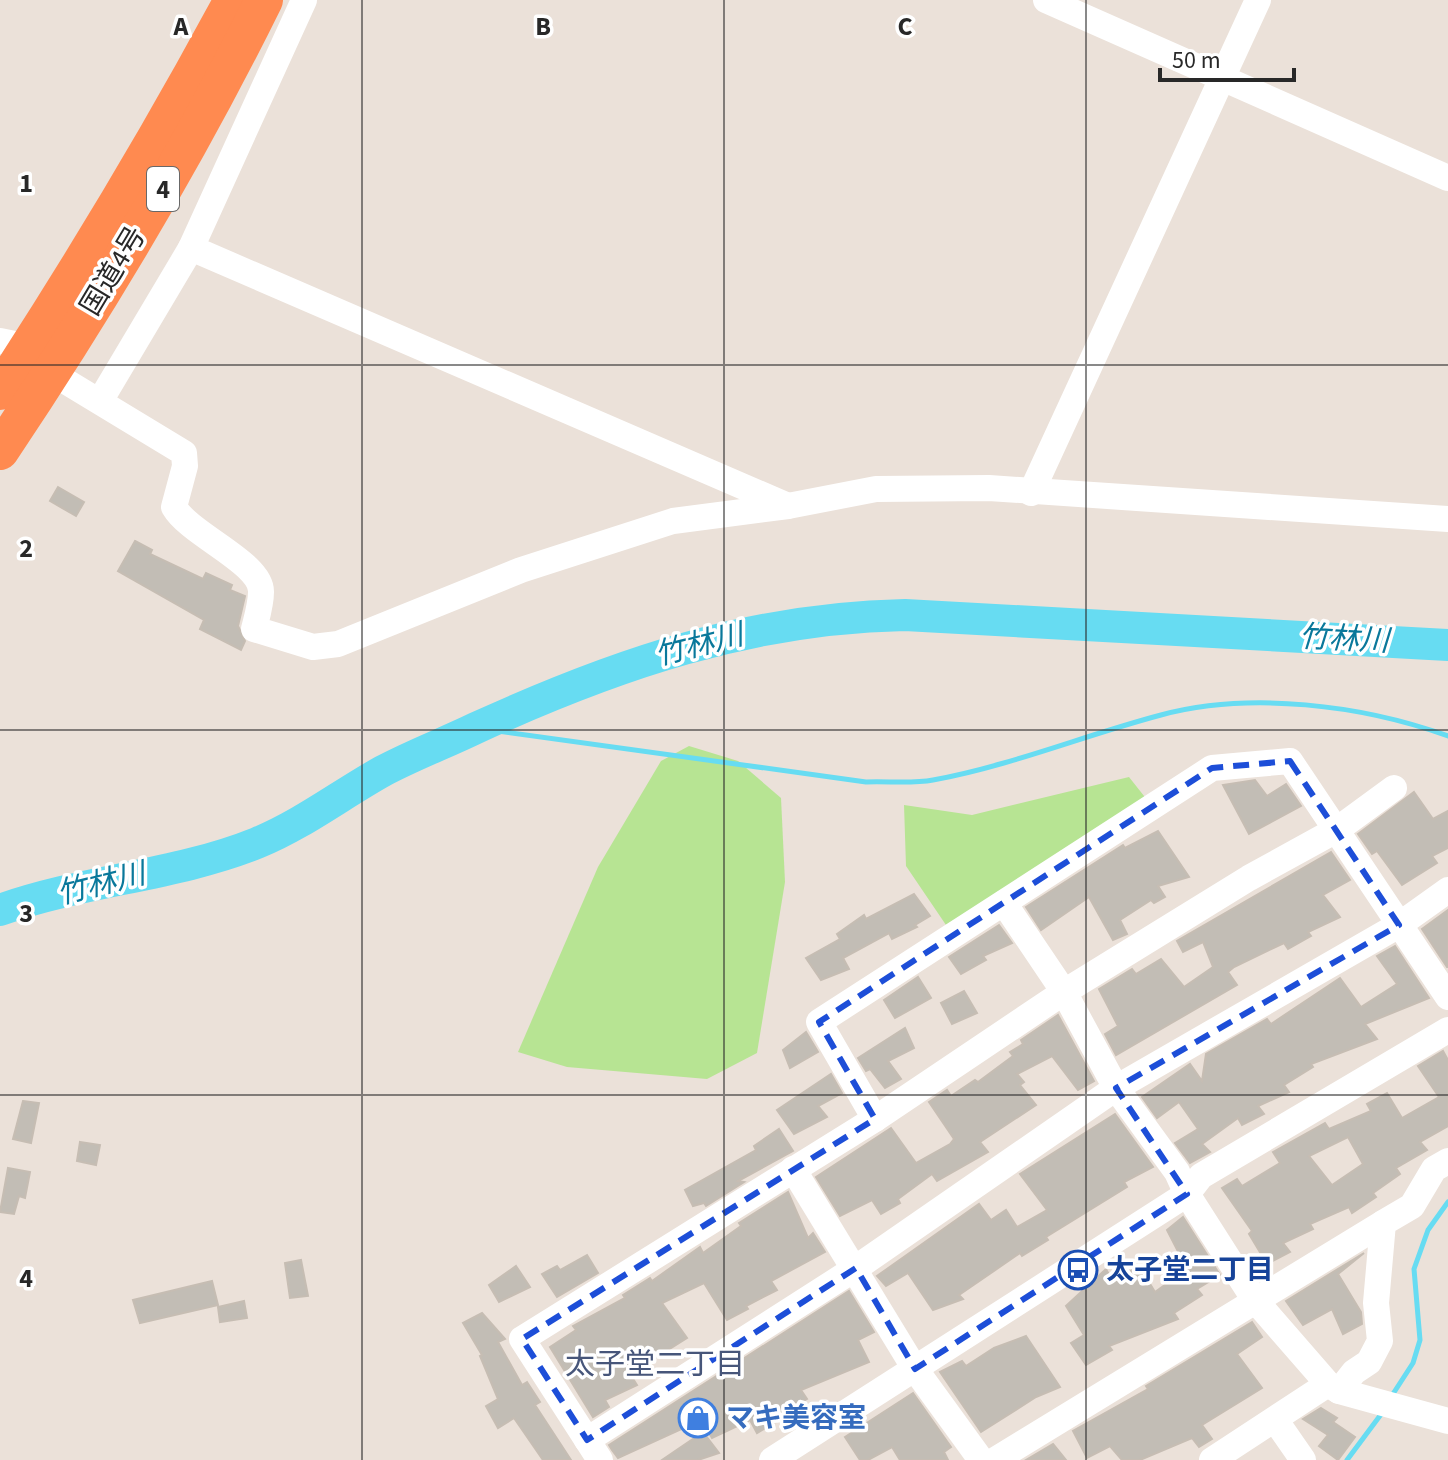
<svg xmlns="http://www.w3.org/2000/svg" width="1448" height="1460" font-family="'Source Sans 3','Noto Sans JP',sans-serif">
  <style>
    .green { fill: #b7e493 }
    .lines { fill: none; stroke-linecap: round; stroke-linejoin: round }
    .stream { stroke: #67dcf2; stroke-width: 5 }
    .river { stroke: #67dcf2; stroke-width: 32 }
    .building { fill: #c2bdb5; stroke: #c6bdb3; stroke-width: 2; fill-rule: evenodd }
    .minor { stroke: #fff; stroke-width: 26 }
    .highway { stroke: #ff8a50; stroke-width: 38 }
    .marked { fill: none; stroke: #1d4ed8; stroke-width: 6; stroke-dasharray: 16 10; stroke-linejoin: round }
    .grid { fill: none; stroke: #282828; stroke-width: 2; stroke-opacity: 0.55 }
    .labels { text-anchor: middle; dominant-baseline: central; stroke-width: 7; stroke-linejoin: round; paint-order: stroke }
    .shield { fill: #fff; stroke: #686868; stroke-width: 2 }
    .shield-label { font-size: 26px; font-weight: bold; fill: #282828 }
    .street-label { font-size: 28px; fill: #282828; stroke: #fff }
    .transit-label { font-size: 28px; font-weight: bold; fill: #164399; stroke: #fff; text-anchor: start }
    .shop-label { font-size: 28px; font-weight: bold; fill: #366cbe; stroke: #fff; text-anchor: start }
    .water-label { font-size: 30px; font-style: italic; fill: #09789b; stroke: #fff }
    .neighbourhood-label { font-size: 30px; fill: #47567a; stroke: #fff }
    .grid-label { font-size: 26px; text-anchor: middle; font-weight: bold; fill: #282828; stroke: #fff; stroke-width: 7; stroke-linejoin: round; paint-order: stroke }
  </style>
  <rect width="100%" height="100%" fill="#ebe1d9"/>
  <g class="green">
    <polygon points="689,746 738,761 781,798 785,882 757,1053 707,1079 567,1067 518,1052 598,867 661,761"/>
    <polygon points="1129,777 1148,801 946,925 906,866 904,805 972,815"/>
  </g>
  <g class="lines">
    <g class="stream">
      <path d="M476 728 866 782C888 781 912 784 933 780 1010 766 1085 735 1161 715 1250 691 1362 705 1448 736"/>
      <polyline points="1391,1397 1413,1363 1420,1340 1414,1269 1428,1230 1448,1202"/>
      <polyline points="1347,1460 1382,1413"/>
    </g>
    <path class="river" d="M0 910C84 880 175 876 257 843 303 824 340 795 383 771 413 755 445 743 476 728 616 664 750 618 905 615L1448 645"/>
  </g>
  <g class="building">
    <polygon points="58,487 84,502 76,516 50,501"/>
    <polygon points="135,541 152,550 150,554 203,579 206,573 232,585 230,590 245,596 238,626 245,641 241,650 200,629 204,620 118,571"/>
    <polygon points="1255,780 1267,796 1286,784 1301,806 1249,834 1223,785"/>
    <polygon points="1414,792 1433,819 1448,811 1448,848 1432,856 1437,863 1402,885 1377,851 1372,854 1358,834"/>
    <polygon points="1158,831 1189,877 1158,886 1165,897 1154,903 1151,900 1120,920 1127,934 1113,940 1089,897 1041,930 1026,907 1123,845 1125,848"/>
    <polygon points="1331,852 1350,880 1323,895 1340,917 1308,932 1311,936 1288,949 1284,943 1234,967 1228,972 1237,985 1116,1055 1105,1034 1118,1026 1099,989 1132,969 1136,974 1161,959 1184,987 1213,967 1203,942 1183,952 1177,941"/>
    <polygon points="914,894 930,916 915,925 917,927 892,939 889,933 843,958 849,969 821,980 806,958 840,939 837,934 864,915 866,919"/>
    <polygon points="1448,910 1448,967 1447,967 1422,929"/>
    <polygon points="999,925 1012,943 983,956 986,960 961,974 949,957"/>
    <polygon points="1395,946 1429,998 1365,1024 1377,1039 1311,1064 1313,1067 1284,1085 1289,1092 1258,1106 1264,1114 1242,1125 1238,1118 1202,1144 1210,1152 1190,1163 1175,1143 1198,1129 1179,1102 1157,1118 1142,1097 1190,1064 1202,1081 1206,1054 1267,1019 1271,1024 1340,978 1361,1007 1397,984 1377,956"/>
    <polygon points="918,977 931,998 895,1018 884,1000"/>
    <polygon points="964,991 977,1013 952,1024 941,1003"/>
    <polygon points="1058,1015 1094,1081 1078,1090 1052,1056 1017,1074 1024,1082 1020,1085 1036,1105 980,1142 988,1152 937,1181 932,1174 898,1199 900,1203 881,1214 872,1200 840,1216 816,1177 891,1128 916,1163 950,1144 954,1139 929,1102 947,1090 951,1096 975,1080 978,1082 1013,1056 1010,1052 1023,1044 1021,1040"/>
    <polygon points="905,1028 914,1048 888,1061 901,1079 885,1088 870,1069 866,1071 858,1058"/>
    <polygon points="806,1032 818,1052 790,1068 783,1050"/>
    <path d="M1443 1051 1448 1060V1126L1420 1142 1427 1150 1396 1168 1400 1174 1373 1193 1376 1197 1352 1213 1349 1207 1310 1224 1313 1229 1283 1243 1290 1252 1267 1264 1249 1234 1252 1231 1222 1188 1237 1179 1242 1186 1280 1163 1273 1152 1325 1123 1329 1129 1371 1111 1367 1104 1387 1093 1402 1118 1439 1097 1418 1066ZM1348 1137 1363 1164 1332 1185 1309 1156Z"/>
    <polygon points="831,1074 842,1093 818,1106 827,1117 794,1134 777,1110"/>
    <polygon points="23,1101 39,1103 31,1143 13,1139"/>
    <polygon points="1115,1114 1153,1167 1124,1182 1127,1187 1046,1237 1048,1240 1022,1256 1020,1253 959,1295 963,1299 933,1310 908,1273 886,1286 877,1276 979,1204 991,1220 1006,1210 1017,1227 1047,1210 1020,1174"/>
    <polygon points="779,1129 793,1151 738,1181 744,1182 706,1206 704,1203 693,1206 685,1190 756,1150 754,1146"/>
    <polygon points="80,1142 100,1145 96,1165 77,1161"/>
    <polygon points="8,1168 30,1172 25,1198 19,1196 14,1214 0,1212"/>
    <polygon points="788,1192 808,1238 813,1233 825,1252 771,1281 777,1290 746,1306 748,1309 727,1320 704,1283 662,1303 687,1338 630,1374 637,1385 605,1400 609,1407 593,1417 550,1347 576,1330 573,1326 625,1298 623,1295 650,1278 652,1281 700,1247 703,1253 741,1226 739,1223"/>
    <polygon points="1183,1217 1220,1275 1197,1289 1202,1295 1174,1313 1178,1319 1109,1346 1112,1350 1086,1365 1071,1343 1084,1335 1066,1306 1106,1269 1113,1282 1139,1266 1155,1292 1187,1269 1167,1230"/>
    <polygon points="1364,1253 1338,1274 1361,1312 1362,1324 1343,1334 1332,1309 1303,1325 1286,1301"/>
    <polygon points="587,1255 598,1273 557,1297 542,1274 557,1266 560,1270"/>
    <polygon points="301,1260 308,1296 290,1298 285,1263"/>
    <polygon points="516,1266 530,1287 499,1302 489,1285"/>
    <polygon points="212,1281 218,1305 140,1323 133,1300"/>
    <polygon points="849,1291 874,1332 858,1340 869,1362 801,1390 807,1399 774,1417 777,1421 757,1433 750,1420 712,1438 701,1420 618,1458 612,1450 609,1445"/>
    <polygon points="244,1301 247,1318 220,1322 218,1307"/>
    <polygon points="482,1313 505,1339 498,1342 522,1385 527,1382 540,1402 535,1405 571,1460 543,1460 514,1418 498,1428 486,1406 498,1399 480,1356 482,1355 463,1323"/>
    <polygon points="1252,1322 1262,1337 1237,1354 1262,1388 1202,1425 1212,1439 1199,1447 1192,1438 1140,1460 1122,1460 1110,1446 1087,1458 1073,1431 1148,1389 1146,1386"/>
    <polygon points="1026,1336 1060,1387 1036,1397 981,1432 940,1372 962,1361 966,1366 994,1348"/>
    <polygon points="913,1393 951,1447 944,1452 948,1460 900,1460 892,1447 868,1460 860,1460 845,1437"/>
    <polygon points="1321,1408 1337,1418 1333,1422 1355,1437 1338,1460 1319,1446 1328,1435 1303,1419"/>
    <polygon points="703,1432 719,1453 698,1460 662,1460"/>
    <polygon points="1053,1444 1066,1460 1026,1460"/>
  </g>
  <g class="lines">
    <g class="minor">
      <polyline points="304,0 191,248 788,506"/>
      <polyline points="1046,0 1448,178"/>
      <path d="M0 341 29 347 52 373 184 453 185 466 174 507C190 535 262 563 261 592 261 604 257 617 254 629L313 647 338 644 521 570 673 521 788 506 876 489 989 488 1448 519"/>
      <polyline points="100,401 191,248"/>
      <polyline points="1031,493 1258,0"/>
      <polyline points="1004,903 1064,992 1116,1088 1177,1172 1187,1194 1254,1299 1328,1384 1339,1391 1448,1421"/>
      <polyline points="875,1119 819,1022 1212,768 1290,761 1448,997"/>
      <polyline points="793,1169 915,1369 981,1460"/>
      <polyline points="1339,1391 1354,1372 1369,1362 1380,1341 1376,1303 1383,1223 1412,1206 1434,1169 1448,1161"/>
      <polyline points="1276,1421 1303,1460"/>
      <polyline points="587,1440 856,1268 1116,1088 1399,925 1448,890"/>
      <polyline points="600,1460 522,1339 875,1119 1064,992 1249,878 1338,829 1394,788"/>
      <polyline points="772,1460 1187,1194 1201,1176 1448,1030"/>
      <polyline points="995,1460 1383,1223"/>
      <polyline points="1212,1460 1328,1384"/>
    </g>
    <g class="highway">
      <path d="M0 391C83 264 161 134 233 0"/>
      <path d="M0 451C97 306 187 156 264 0"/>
    </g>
  </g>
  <path class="marked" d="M1290 761 1399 925 1116 1088 1187 1194 915 1369 856 1268 587 1440 522 1339 875 1119 819 1022 1212 768Z"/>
  <path class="grid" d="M362 0V1460M724 0V1460M1086 0V1460M0 365H1448M0 730H1448M0 1095H1448"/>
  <defs>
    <g id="bus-ring" transform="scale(2)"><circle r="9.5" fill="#fff" stroke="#1a4fb4" stroke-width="1.5"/><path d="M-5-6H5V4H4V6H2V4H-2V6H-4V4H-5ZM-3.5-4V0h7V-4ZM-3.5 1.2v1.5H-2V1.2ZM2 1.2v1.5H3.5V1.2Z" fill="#1a4fb4"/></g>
    <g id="shop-ring" transform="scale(2)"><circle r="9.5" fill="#fff" stroke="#3f7fe0" stroke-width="1.5"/><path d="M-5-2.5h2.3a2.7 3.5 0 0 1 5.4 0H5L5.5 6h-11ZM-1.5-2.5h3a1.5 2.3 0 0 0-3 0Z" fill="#3f7fe0"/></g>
  </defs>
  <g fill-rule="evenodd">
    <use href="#bus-ring" x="1078" y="1270"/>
    <use href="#shop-ring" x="698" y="1418"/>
  </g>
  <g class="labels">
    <rect class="shield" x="147" y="167" width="32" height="44" rx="6"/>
    <g class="shield-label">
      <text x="163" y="189">4</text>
    </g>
    <g class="street-label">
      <text transform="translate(113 271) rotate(-59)">国道4号</text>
    </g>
    <g class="transit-label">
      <text x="1106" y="1270">太子堂二丁目</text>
    </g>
    <g class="shop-label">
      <text x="726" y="1418">マキ美容室</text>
    </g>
    <g class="water-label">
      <text transform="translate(1344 639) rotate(3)">竹林川</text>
      <text transform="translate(699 645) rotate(-14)">竹林川</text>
      <text transform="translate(101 884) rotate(-14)">竹林川</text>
    </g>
    <g class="neighbourhood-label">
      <text x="655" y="1364">太子堂二丁目</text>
    </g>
  </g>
  <g class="grid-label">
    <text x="181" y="35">A</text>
    <text x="543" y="35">B</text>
    <text x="905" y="35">C</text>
    <text x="26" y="192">1</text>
    <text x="26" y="557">2</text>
    <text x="26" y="922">3</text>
    <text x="26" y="1287">4</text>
  </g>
  <path d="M1160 68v12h134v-12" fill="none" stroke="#282828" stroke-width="4"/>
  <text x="1172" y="68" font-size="24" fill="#282828" stroke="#ffffff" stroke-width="6" paint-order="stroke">50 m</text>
</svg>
